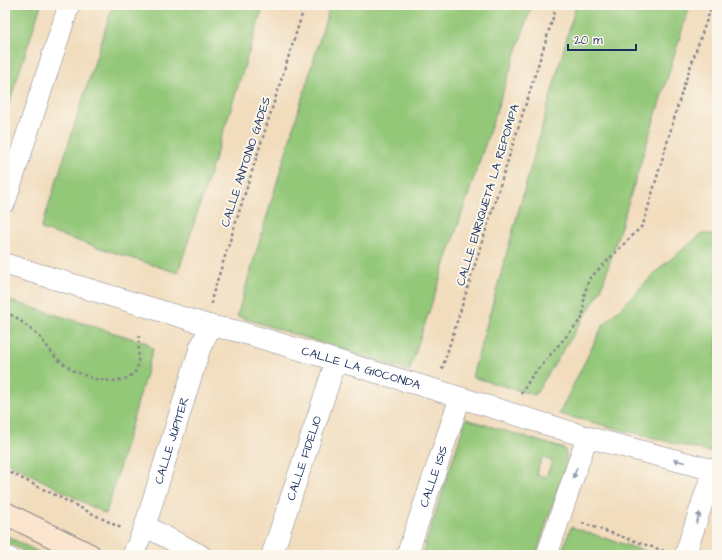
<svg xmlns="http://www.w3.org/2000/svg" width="722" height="560" font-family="'Architects Daughter',sans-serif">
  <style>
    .green { fill: #94c879; stroke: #587c6c; fill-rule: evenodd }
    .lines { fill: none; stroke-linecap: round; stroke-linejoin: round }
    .service-casing { stroke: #86868d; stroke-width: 12 }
    .minor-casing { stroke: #86868d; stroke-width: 22 }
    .secondary-casing { stroke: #86868d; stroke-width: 24 }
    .path { stroke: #86868d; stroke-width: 2.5; stroke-dasharray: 3 3; stroke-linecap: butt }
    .service { stroke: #fff; stroke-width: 11 }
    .minor { stroke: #fff; stroke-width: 21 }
    .secondary { stroke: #fbe5cf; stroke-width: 22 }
    .oneway { fill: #8d97ae }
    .labels { text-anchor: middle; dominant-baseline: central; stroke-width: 4; stroke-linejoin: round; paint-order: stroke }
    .street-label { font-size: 12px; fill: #1b2f5e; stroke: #fbf7ec }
  </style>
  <rect width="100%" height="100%" fill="#fbf7ec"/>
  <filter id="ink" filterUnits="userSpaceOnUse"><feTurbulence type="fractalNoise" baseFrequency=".025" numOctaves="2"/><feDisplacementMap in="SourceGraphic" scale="8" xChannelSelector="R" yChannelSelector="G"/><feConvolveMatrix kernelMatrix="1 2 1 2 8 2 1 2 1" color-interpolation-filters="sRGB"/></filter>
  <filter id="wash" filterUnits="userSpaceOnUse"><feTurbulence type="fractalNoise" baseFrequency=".012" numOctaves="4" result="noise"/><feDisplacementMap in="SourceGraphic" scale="16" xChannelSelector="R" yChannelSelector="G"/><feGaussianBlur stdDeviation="0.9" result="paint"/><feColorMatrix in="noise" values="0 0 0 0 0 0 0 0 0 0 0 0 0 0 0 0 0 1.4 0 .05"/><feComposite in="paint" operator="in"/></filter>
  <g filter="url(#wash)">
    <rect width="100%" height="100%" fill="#f1dcbc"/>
    <g class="green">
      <polygon points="5,5 41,5 5,116"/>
      <polygon points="113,5 264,5 178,273 41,229"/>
      <polygon points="330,5 532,5 409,371 237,316"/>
      <polygon points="576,5 690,5 601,290 535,395 472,377"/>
      <polygon points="703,233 717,236 717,454 559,414 603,325 661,267"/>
      <polygon points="5,299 147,343 153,349 106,514 5,461"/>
      <path d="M466 419 565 449 567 460 536 555H422ZM542 458 552 461 546 477 536 474Z"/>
      <polygon points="571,527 657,555 561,555"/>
      <polygon points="5,535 44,555 32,555 5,542"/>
    </g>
  </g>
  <g filter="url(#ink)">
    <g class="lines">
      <g class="service-casing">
        <polyline id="service" points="5,551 13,555"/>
      </g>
      <g class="minor-casing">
        <g id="minor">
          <polyline points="5,202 69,5"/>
          <path id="s1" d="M5 264 211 326 237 331 436 390 587 437 717 471"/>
          <polyline points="145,526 200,555"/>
          <path id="s2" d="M133 555 145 526 200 348 211 326"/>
          <path id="s3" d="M272 555 336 361"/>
          <path id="s4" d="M407 555 460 398"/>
          <polyline points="547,555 587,437"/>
          <polyline points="685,555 713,471"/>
        </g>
      </g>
      <g class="secondary-casing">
        <polyline id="secondary" points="5,513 90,555"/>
      </g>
      <g class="path">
        <polyline points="212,304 212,297 305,5"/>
        <polyline points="5,312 17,318 40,337 56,358 74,371 94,379 115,381 128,378 135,372 138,365 139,336"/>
        <polyline points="442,369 557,5"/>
        <polyline points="521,394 532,376 583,317 584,296 589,279 643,225 683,88 712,5"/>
        <polyline points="5,470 121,528"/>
        <polyline points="582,523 664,551"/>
      </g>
      <use href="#service" class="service"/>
      <use href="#minor" class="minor"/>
      <use href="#secondary" class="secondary"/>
    </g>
    <defs><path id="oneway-solid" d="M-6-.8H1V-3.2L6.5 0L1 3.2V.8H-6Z"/></defs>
    <g class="oneway">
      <use href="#oneway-solid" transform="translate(679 461) rotate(-165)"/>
      <use href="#oneway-solid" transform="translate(575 473) rotate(109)"/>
      <use href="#oneway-solid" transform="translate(698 518) rotate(-72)"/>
    </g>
  </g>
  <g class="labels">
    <g class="street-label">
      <text transform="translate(246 162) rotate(-72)">CALLE ANTONIO GADES</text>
      <text transform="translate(488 195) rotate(-73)">CALLE ENRIQUETA LA REPOMPA</text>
      <text stroke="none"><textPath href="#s1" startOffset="371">CALLE LA GIOCONDA</textPath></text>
      <text stroke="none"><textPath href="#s2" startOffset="121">CALLE JÚPITER</textPath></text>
      <text stroke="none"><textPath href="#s3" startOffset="102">CALLE FIDELIO</textPath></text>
      <text stroke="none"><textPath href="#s4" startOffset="83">CALLE ISIS</textPath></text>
    </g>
  </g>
  <rect width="722" height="560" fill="none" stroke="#fbf7ec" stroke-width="20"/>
  <path d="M568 44v6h68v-6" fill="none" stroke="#1b2f5e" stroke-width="2"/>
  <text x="574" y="44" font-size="12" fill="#1b2f5e" stroke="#fbf7ec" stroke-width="3" paint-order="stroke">20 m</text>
</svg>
